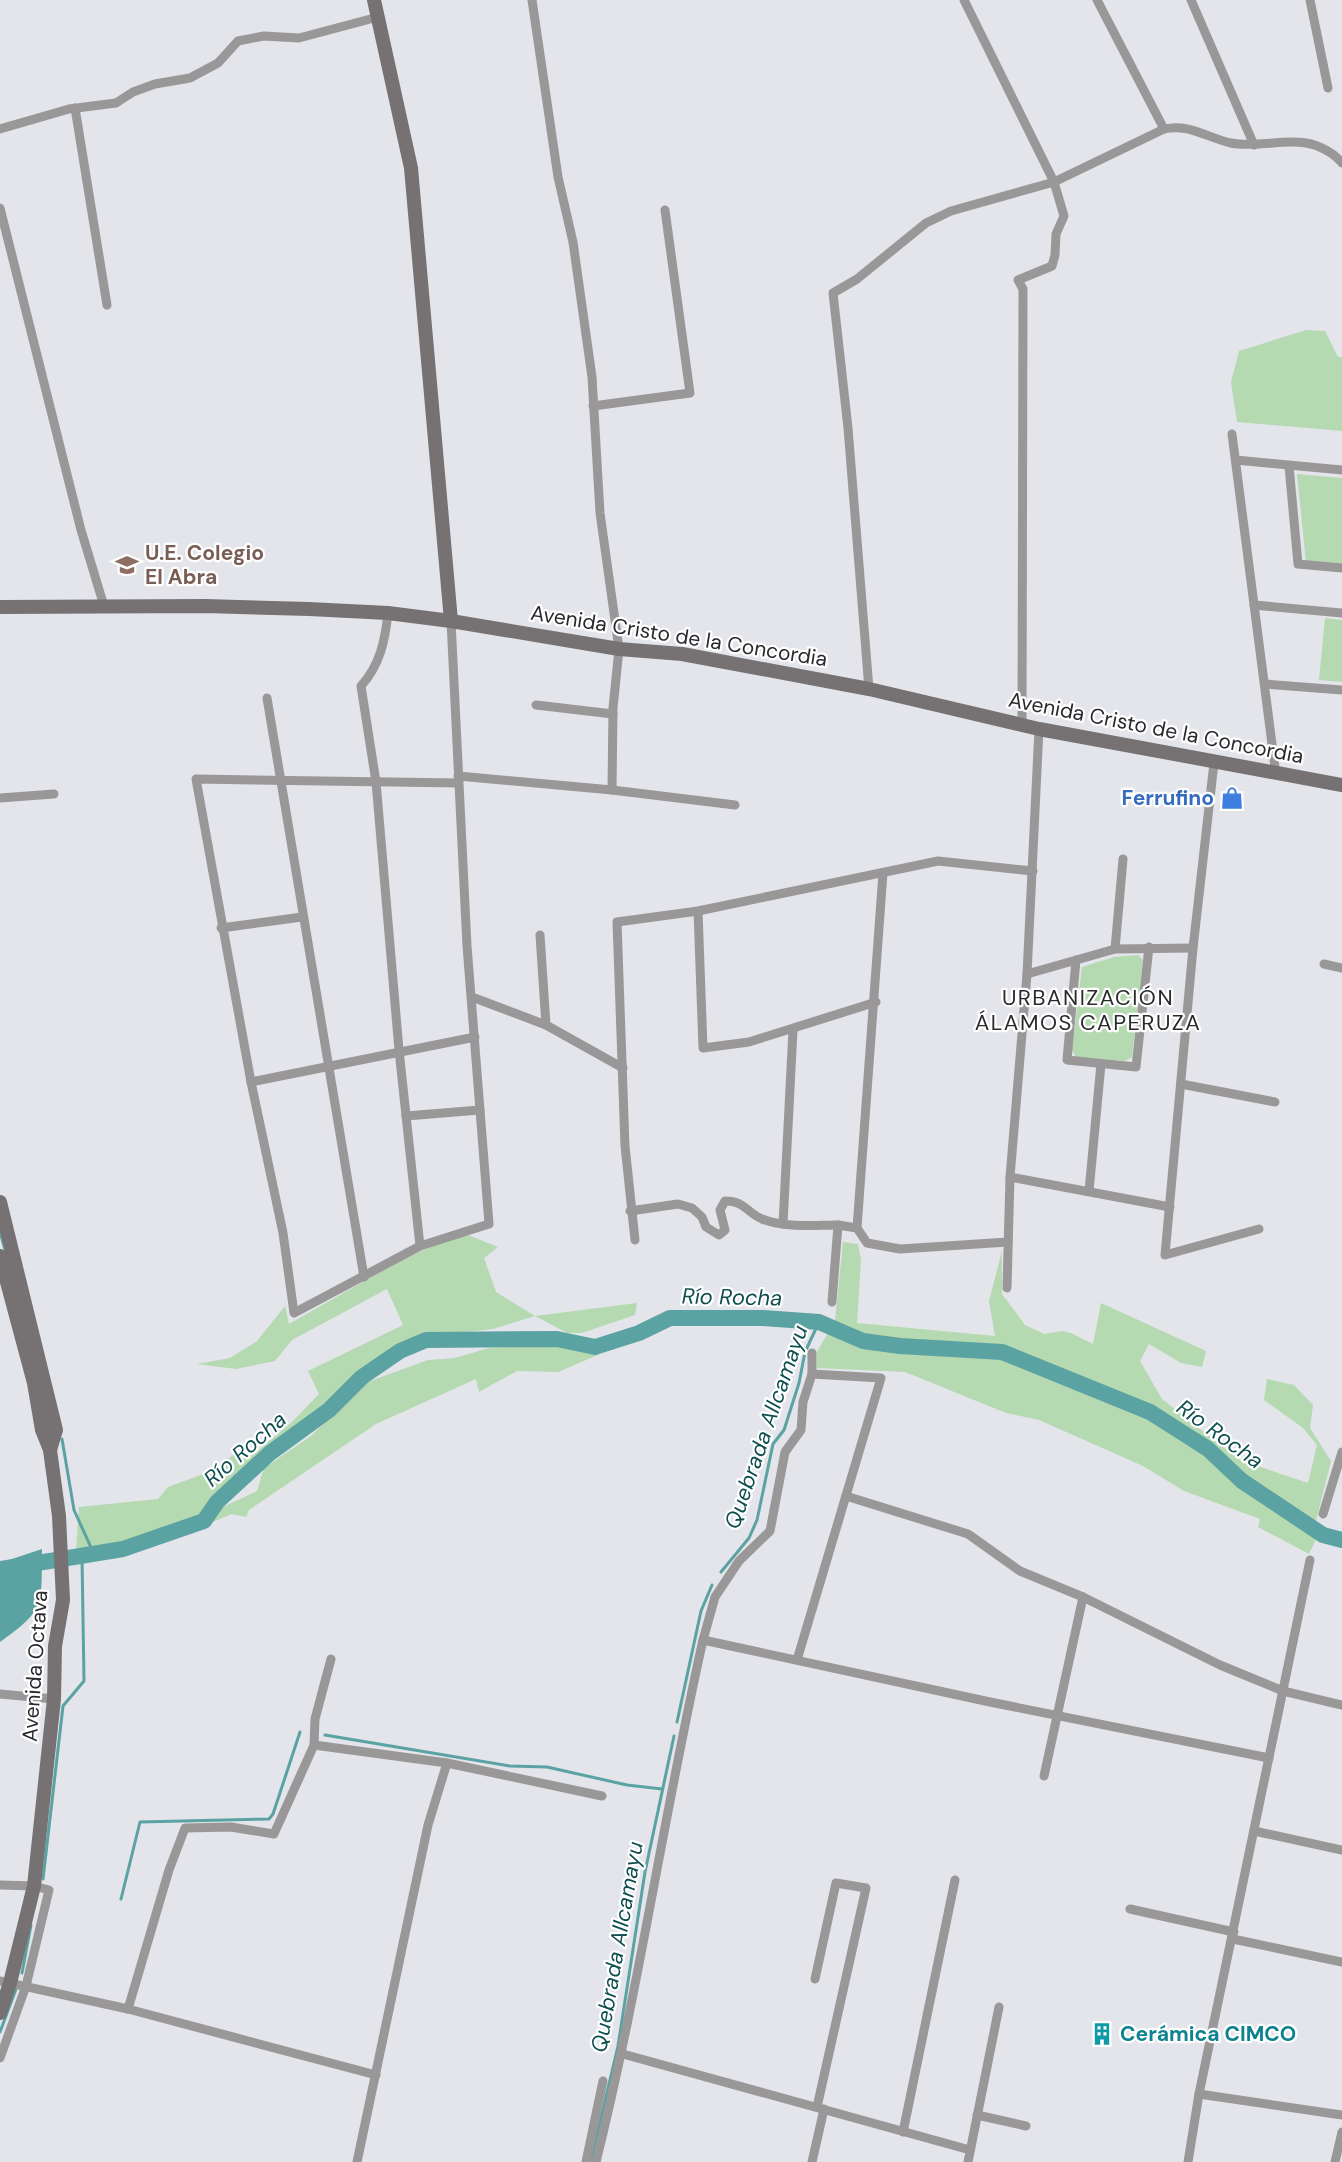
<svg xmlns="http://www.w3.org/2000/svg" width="1342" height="2162" font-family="'DM Sans',sans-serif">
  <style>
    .green { fill: #b5d9b1 }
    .water { fill: #5ba2a2 }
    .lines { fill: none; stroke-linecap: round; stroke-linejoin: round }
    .stream { stroke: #5ba2a2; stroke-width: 3 }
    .river { stroke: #5ba2a2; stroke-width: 16 }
    .street { stroke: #9a9798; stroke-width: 9 }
    .secondary { stroke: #767273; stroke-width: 14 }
    .labels { text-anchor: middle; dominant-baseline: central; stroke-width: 4.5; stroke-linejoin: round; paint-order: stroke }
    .education-label { font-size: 21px; font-weight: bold; fill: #785e54; stroke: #fff; text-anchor: start }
    .street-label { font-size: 21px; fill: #292a2c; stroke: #fff }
    .shop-label { font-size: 21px; font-weight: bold; fill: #366cbe; stroke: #fff; text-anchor: end }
    .culture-label { font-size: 21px; font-weight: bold; fill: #0d838f; stroke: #fff; text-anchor: start }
    .neighbourhood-label { font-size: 22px; letter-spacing: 1.5px; fill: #292a2c; stroke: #fff }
    .water-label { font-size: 22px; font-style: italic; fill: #0f4f50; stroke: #fff }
  </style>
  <rect width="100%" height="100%" fill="#e3e5eb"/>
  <g class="green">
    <polygon points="1306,330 1325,331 1338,357 1342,357 1342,431 1237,422 1231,382 1239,351"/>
    <polygon points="1297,474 1342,478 1342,565 1306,562"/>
    <polygon points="1325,618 1342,620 1342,682 1319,680"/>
    <polygon points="1138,955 1143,960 1132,1057 1125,1061 1076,1057 1072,1050 1082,967 1114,957"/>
    <polygon points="463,1233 498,1247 484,1258 496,1292 535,1316 637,1303 635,1315 582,1333 567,1333 535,1316 493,1329 428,1336 399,1345 359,1372 324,1405 248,1465 211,1500 198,1517 120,1543 76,1551 79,1507 158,1499 168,1487 206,1473 244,1448 249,1458 292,1422 319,1394 308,1371 403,1325 387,1289 292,1340 275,1361 236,1369 197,1364 230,1358 257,1341 285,1306 289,1324 405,1258"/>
    <polygon points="843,1242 858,1244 861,1260 857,1323 995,1336 989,1301 1002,1251 1002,1294 1025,1325 1044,1334 1062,1331 1071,1333 1093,1344 1101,1303 1206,1351 1202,1367 1181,1363 1149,1344 1140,1361 1162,1399 1240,1460 1308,1483 1317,1445 1303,1428 1264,1400 1267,1379 1294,1385 1313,1405 1310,1428 1331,1461 1316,1521 1236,1468 1215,1446 1155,1407 1002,1346 884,1339 864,1335 835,1321"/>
    <polygon points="829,1331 865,1346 1003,1357 1147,1415 1204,1451 1234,1481 1317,1537 1309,1554 1258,1527 1260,1519 1184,1491 1143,1466 1039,1420 1006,1413 905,1372 817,1368 817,1352"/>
    <polygon points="554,1345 600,1354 558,1372 517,1371 479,1392 476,1379 376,1424 249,1510 246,1517 232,1514 210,1523 221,1508 257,1491 264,1468 311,1436 365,1383 428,1360 455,1358 489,1348"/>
  </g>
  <path class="water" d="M42 1549C41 1604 47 1609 0 1642V1563Z"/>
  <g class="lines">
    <g class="stream">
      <polyline points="0,1232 6,1253"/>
      <polyline points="62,1439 74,1510 94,1554"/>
      <polyline points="721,1572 749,1538 757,1520 773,1444 784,1430 799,1383 805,1352 819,1322"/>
      <polyline points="677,1722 701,1611 712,1585"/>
      <polyline points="325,1735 510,1766 547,1767 627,1785 662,1789"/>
      <polyline points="43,1879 63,1706 84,1681 82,1556"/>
      <polyline points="121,1899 140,1822 269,1819 273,1814 300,1732"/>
      <polyline points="22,1973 31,1925"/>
      <polyline points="0,2032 16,1989"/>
      <polyline points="591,2160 618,2046 645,1872 674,1736"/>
    </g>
    <polyline class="river" points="0,1569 123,1549 204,1521 217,1502 270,1453 329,1410 362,1377 400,1351 426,1340 557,1339 595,1347 639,1333 670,1318 763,1318 819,1322 863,1341 900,1346 1002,1352 1150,1412 1208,1449 1242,1481 1323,1535 1342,1540"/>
    <g class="street">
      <polyline points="532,0 558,177 573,242 592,377 600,513 619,649 613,708 612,790"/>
      <polyline points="964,0 1054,182 1064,216 1056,234 1055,255 1052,266 1018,280 1023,289 1022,725"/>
      <polyline points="1097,0 1164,129"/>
      <polyline points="1191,0 1254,145"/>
      <polyline points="1310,0 1328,88"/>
      <polyline points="75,108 107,305"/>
      <polyline points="0,129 69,109 116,103 133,92 155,84 190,78 218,63 238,41 264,36 299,38 378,17"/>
      <polyline points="0,208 81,530 104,606"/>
      <polyline points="593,406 690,393 665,210"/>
      <polyline points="1232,434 1276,775"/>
      <polyline points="1236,460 1342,470"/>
      <polyline points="1289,466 1298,564 1342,568"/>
      <polyline points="1254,605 1342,613"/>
      <path d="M388 613C385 641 380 665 361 686L376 782 399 1050 420 1246"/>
      <polyline points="451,621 467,946 489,1224 420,1246 294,1313 283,1233 251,1082 196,779 459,783"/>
      <polyline points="1265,684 1342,690"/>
      <path d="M869 689 848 428 833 293 857 279 926 223 951 211 1054 182 1164 129C1188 123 1208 138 1231 143 1256 148 1281 139 1306 143 1319 145 1334 153 1342 163"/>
      <polyline points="267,698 364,1277"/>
      <polyline points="536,705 613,714"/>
      <polyline points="1214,763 1193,948 1165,1255 1259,1229"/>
      <polyline points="458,776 612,790 735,805"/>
      <polyline points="0,798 54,794"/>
      <polyline points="698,911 703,1048 749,1042 876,1002"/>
      <polyline points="221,928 302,917"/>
      <polyline points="540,935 546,1025"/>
      <polyline points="1115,949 1123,859"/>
      <polyline points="1076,960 1067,1060 1136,1067 1149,947"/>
      <polyline points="1324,964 1342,968"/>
      <polyline points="1027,974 1115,949 1193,948"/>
      <polyline points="472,997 546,1025 623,1068"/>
      <polyline points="251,1082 475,1037"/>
      <polyline points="1181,1084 1275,1102"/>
      <polyline points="406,1116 480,1110"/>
      <polyline points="1010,1177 1170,1207"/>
      <polyline points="1089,1191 1101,1064"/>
      <path d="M630 1211 678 1204 692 1208 702 1217 706 1227 719 1235 725 1230 720 1210 725 1201C745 1201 746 1212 762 1219 785 1228 814 1225 838 1225"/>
      <polyline points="783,1224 793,1030"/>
      <polyline points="857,1228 867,1243 900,1249 1008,1242"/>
      <polyline points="635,1240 625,1146 617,922 698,911 938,861 1033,871"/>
      <polyline points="1007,1288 1010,1177 1027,974 1039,729"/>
      <polyline points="832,1302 838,1225 857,1228 883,873"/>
      <polyline points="846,1496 968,1534 1020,1571 1083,1597 1220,1665 1283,1691 1342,1705"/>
      <polyline points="1323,1514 1342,1452"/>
      <polyline points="703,1640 990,1702 1269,1758"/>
      <polyline points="797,1660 881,1378 812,1374"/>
      <polyline points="0,1694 54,1699"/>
      <polyline points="314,1745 447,1763 602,1796"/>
      <polyline points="1044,1776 1083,1597"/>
      <polyline points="1254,1831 1342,1850"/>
      <polyline points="0,1885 34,1886 49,1890 26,1986 0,2058"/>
      <polyline points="1130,1909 1234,1932"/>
      <polyline points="1233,1939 1342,1962"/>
      <polyline points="815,1979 836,1883 866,1888 817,2107"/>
      <polyline points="0,1981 128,2009 376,2075"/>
      <polyline points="128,2009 169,1870 185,1828 231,1827 274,1834 314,1745 315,1719 331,1659"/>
      <polyline points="623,2054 970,2150"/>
      <polyline points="1199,2094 1342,2115"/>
      <polyline points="977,2115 1026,2126"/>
      <polyline points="903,2132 955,1880"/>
      <polyline points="357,2162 428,1825 447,1763"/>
      <polyline points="586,2162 603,2081"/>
      <path d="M596 2162C639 1990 664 1813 703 1640L715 1597 739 1561 770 1531 785 1452 801 1430 803 1402 812 1374V1353"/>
      <polyline points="812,2162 824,2109"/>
      <polyline points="968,2162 999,2007"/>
      <polyline points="1188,2162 1199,2094 1310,1560"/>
      <polyline points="1335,2162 1342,2132"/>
    </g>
    <g class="secondary">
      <polyline points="374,0 411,168 451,621"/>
      <polyline points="0,607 205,606 309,609 388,613 451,621 619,649 682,654 869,689 1039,729 1342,785"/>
      <polyline points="0,1202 56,1430 50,1450"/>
      <polyline points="0,1256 34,1383 42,1430 50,1450 59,1516 63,1600 55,1646 54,1699 34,1886 10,1983 0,2013"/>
    </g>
  </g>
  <defs>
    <g id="school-bare" transform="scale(1.8)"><path d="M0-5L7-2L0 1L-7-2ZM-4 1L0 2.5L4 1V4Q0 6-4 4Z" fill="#8d6e63" stroke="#fff" stroke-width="2.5" paint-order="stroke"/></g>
    <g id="shop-bare" transform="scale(1.8)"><path d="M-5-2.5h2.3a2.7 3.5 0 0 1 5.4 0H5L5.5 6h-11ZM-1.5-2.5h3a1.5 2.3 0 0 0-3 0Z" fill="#3f7fe0" stroke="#fff" stroke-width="2.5" paint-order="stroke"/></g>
    <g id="building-bare" transform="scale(1.8)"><path d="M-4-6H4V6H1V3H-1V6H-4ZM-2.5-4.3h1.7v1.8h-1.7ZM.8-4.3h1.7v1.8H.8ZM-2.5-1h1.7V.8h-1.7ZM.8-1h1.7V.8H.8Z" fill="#0f9aa8" stroke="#fff" stroke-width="2.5" paint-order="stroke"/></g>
  </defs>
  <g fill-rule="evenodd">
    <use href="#school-bare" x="127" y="565"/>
    <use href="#shop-bare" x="1232" y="798"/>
    <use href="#building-bare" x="1102" y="2034"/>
  </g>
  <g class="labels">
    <g class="education-label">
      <text x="145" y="553">U.E. Colegio<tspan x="145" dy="24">El Abra</tspan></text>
    </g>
    <g class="street-label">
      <text transform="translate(679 636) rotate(9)">Avenida Cristo de la Concordia</text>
      <text transform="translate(1156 728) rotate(11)">Avenida Cristo de la Concordia</text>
      <text transform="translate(35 1666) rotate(-86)">Avenida Octava</text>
    </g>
    <g class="shop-label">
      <text x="1214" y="798">Ferrufino</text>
    </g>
    <g class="culture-label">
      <text x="1120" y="2034">Cerámica CIMCO</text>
    </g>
    <g class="neighbourhood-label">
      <text x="1088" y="997">URBANIZACIÓN<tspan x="1088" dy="25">ÁLAMOS CAPERUZA</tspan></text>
    </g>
    <g class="water-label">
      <text transform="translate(732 1297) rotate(1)">Río Rocha</text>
      <text transform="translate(766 1427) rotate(-71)">Quebrada Allcamayu</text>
      <text transform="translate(1220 1434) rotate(36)">Río Rocha</text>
      <text transform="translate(245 1449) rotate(-41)">Río Rocha</text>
      <text transform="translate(617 1947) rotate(-80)">Quebrada Allcamayu</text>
    </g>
  </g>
</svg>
